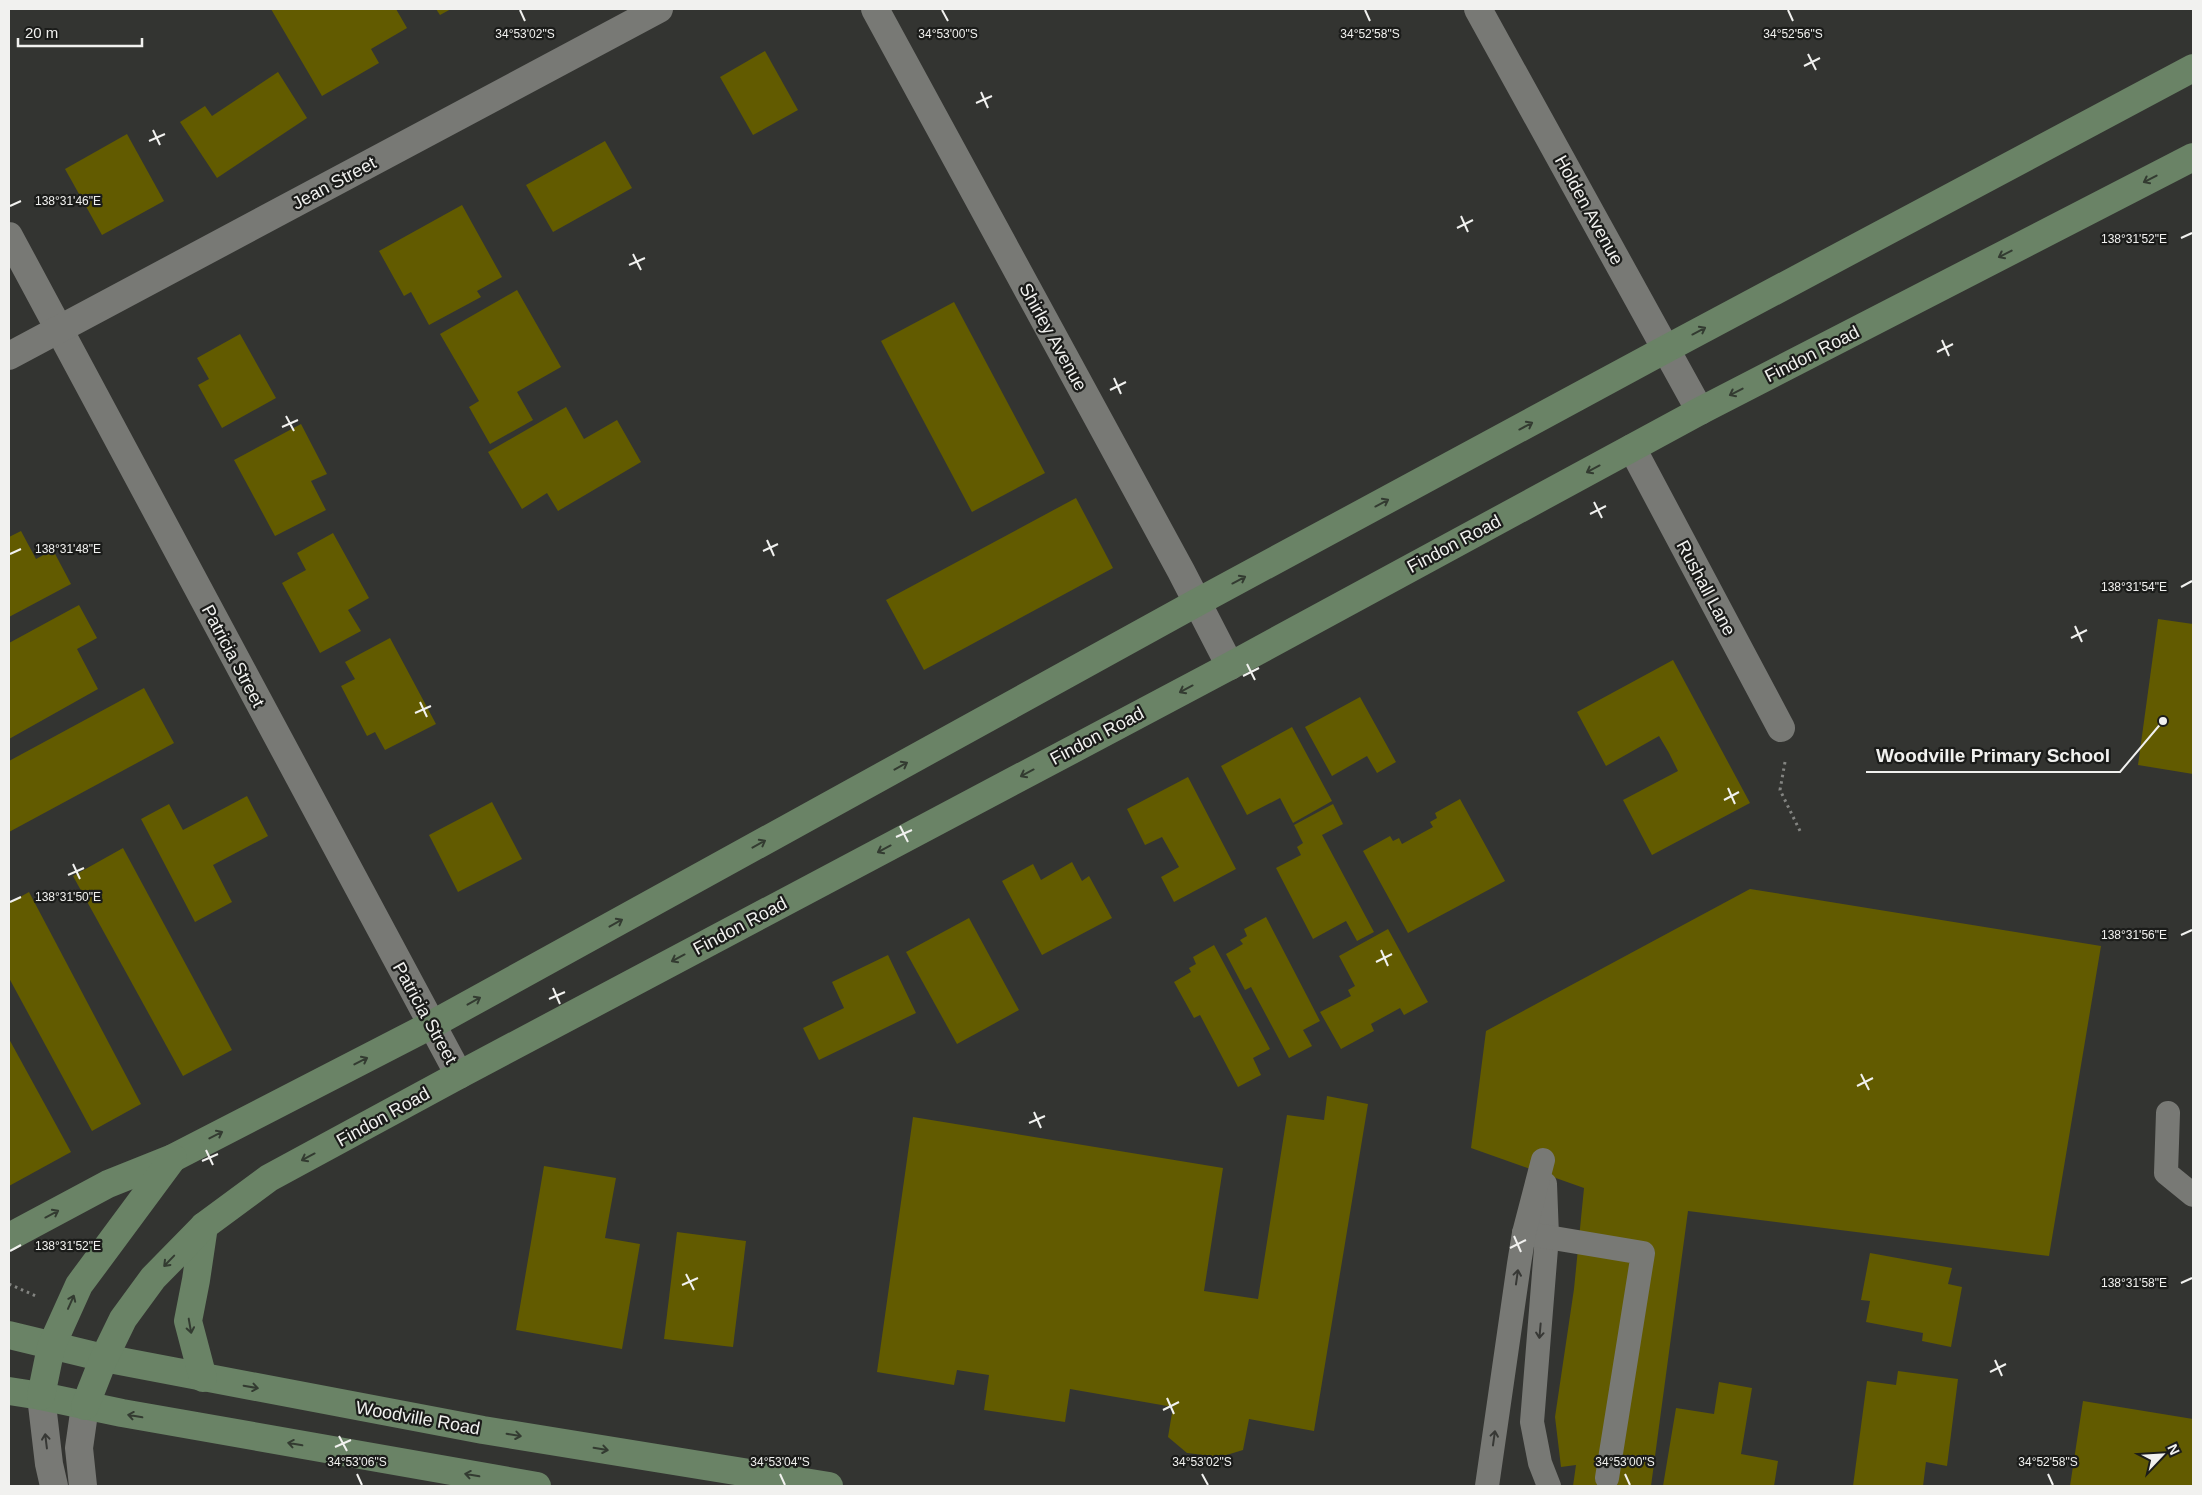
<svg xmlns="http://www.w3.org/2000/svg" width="2202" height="1495" font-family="Helvetica,sans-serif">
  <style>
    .building { fill: #625b00 }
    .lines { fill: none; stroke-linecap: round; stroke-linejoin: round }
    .path { stroke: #838481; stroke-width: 3; stroke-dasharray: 2.5 4; stroke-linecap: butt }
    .lane { stroke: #787975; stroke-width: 24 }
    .street { stroke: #787975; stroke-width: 28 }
    .secondary { stroke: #6a8366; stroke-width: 28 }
    .oneway { stroke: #333b31 }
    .oneway2 { stroke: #373835 }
    .ticks { fill: none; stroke: #f1f1ef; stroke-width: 2 }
    .labels { text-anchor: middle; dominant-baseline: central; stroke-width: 4.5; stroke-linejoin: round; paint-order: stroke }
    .street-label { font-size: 18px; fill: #f1f1ef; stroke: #1b1c1a }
    .ticks-label { font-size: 12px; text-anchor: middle; fill: #f1f1ef; stroke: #1b1c1a; stroke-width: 4.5; stroke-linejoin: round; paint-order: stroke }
    .leader { fill: none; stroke: #f1f1ef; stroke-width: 2 }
    .callout-dot { fill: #f1f1ef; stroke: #1b1c1a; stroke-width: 2 }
    .callout-label { font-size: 19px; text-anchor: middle; font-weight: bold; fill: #f1f1ef; stroke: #1b1c1a; stroke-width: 4.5; stroke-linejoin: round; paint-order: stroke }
  </style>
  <rect width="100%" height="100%" fill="#333431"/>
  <g class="building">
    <polygon points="271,9 396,9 407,28 371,49 379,63 322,96"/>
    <polygon points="436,9 451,9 440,15"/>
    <polygon points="765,51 798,110 753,135 720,77"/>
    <polygon points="278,72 307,118 217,178 180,122 205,106 212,116"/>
    <polygon points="127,134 164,201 102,235 65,169"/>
    <polygon points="605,141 632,188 553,232 526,185"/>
    <polygon points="462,205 502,277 477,291 481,297 429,325 411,292 404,296 379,251"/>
    <polygon points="517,290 561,367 517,392 533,420 490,444 469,407 479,401 440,334"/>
    <polygon points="954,302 1045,473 972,512 881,341"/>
    <polygon points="240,334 276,398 222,428 198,385 209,379 197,358"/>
    <polygon points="566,407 584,439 617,420 641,462 558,511 547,493 522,509 488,452"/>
    <polygon points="301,424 327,474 311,481 326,510 275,536 234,460"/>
    <polygon points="1076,498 1113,568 924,670 886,600"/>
    <polygon points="21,531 36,559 53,550 71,584 9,617 9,537"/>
    <polygon points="333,533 369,598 348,610 361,631 320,653 282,583 306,570 297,553"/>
    <polygon points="79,605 97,638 77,649 98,689 9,739 9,643"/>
    <polygon points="2158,619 2193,624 2193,774 2138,765"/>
    <polygon points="390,638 436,724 385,750 375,732 367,736 341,686 355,679 345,662"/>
    <polygon points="1673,660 1750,803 1652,855 1623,800 1678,771 1669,753 1659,736 1606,766 1577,712"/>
    <polygon points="144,688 174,743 9,832 9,761"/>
    <polygon points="1360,697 1396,762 1377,773 1367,756 1332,776 1305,727"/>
    <polygon points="1292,727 1332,801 1293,823 1280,798 1247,815 1221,766"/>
    <polygon points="1188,777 1236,869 1174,902 1161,877 1179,867 1162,837 1145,845 1127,809"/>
    <polygon points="247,796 268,836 213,865 232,902 195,922 141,819 169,804 183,830"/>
    <polygon points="1460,799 1505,881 1408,933 1363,851 1390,836 1393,841 1399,838 1402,844 1433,827 1430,822 1437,818 1435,813"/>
    <polygon points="492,802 522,859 458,892 429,835"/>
    <polygon points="1333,804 1343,824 1322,835 1374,932 1357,941 1346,921 1313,939 1276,868 1301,855 1297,847 1303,843 1294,825"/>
    <polygon points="123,848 232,1050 183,1076 73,876"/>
    <polygon points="1072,862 1082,881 1089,876 1112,918 1042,955 1002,881 1033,864 1041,880"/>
    <polygon points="1750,889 2101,946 2049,1256 1688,1211 1651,1486 1573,1486 1576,1465 1561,1467 1555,1417 1574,1289 1584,1188 1471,1148 1486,1031"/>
    <polygon points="29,892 141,1104 92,1131 9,978 9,903"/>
    <polygon points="1266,917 1320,1021 1303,1030 1312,1046 1289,1058 1251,987 1245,990 1226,954 1243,944 1240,940 1247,936 1244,929"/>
    <polygon points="969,918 1019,1010 957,1044 906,952"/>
    <polygon points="1388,929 1428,1002 1404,1015 1400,1008 1371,1024 1374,1031 1341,1049 1320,1012 1351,996 1348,990 1355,986 1339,956"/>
    <polygon points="1214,945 1270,1049 1253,1058 1261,1075 1238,1087 1200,1015 1194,1018 1174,982 1191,972 1189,968 1196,964 1193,957"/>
    <polygon points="888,955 916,1013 819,1060 803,1028 844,1008 832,982"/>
    <polygon points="9,1039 71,1152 9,1186"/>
    <polygon points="1327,1096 1368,1104 1314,1431 1249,1419 1243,1450 1220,1457 1187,1453 1168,1437 1173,1407 1070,1389 1065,1422 984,1410 989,1375 957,1370 954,1385 877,1372 913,1117 1223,1168 1204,1291 1258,1299 1287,1115 1324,1120"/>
    <polygon points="544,1166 616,1178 605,1238 640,1244 622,1349 516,1330"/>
    <polygon points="677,1232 746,1241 733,1347 664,1339"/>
    <polygon points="1870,1253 1952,1268 1948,1284 1962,1287 1951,1347 1922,1341 1923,1333 1866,1322 1870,1301 1861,1300"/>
    <polygon points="1898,1371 1958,1379 1947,1466 1926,1462 1923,1486 1853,1486 1867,1381 1896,1385"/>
    <polygon points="1719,1382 1752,1388 1741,1454 1778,1461 1774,1486 1663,1486 1676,1408 1714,1414"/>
    <polygon points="2083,1401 2193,1419 2193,1486 2070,1486"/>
  </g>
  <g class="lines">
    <g class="path">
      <polyline points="1785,762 1780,790 1800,831"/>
      <polyline points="9,1284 36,1296"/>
    </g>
    <g class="lane">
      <polyline points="2168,1113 2166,1173 2193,1195"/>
      <polyline points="1545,1184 1547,1236 1532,1422 1540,1463 1549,1486"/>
      <polyline points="1524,1233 1643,1253 1607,1478"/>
      <polyline points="1487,1486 1519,1264 1524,1233 1543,1160"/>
    </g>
    <g class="street">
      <polyline points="875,9 1181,571 1230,666"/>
      <polyline points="1478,9 1700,411"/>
      <polyline points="9,236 459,1075"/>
      <polyline points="9,356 659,9"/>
      <polyline points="1632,448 1781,728"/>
      <polyline points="41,1396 49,1464 54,1486"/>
      <polyline points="83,1486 79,1448 85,1406"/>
    </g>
    <g class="secondary">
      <polyline points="9,1237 108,1184 173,1158 431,1025 1196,603 1666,349 2193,68"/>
      <polyline points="9,1335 104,1358 483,1430 829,1486"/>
      <polyline points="203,1378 188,1321 196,1280 204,1226"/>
      <polyline points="9,1391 41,1396 122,1413 537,1486"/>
      <polyline points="41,1396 51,1347 79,1285 173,1158"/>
      <polyline points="85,1406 104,1358 123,1319 153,1278 204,1226 269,1178 459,1075 1230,666 1700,411 2193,157"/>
    </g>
  </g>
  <defs><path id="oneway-shaft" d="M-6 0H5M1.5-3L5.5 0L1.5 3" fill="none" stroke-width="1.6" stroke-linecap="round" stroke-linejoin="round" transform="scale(1.25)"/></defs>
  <g class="oneway">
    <use href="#oneway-shaft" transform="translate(2150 179) rotate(153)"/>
    <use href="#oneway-shaft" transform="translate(2005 254) rotate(153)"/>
    <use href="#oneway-shaft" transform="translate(1699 331) rotate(-28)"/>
    <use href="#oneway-shaft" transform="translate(1736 392) rotate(153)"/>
    <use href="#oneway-shaft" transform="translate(1526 426) rotate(-28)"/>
    <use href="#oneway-shaft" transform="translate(1593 469) rotate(152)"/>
    <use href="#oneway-shaft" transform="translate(1382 503) rotate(-28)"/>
    <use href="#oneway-shaft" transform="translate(1239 580) rotate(-28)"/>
    <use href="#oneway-shaft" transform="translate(1186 689) rotate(152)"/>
    <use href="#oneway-shaft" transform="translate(901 766) rotate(-29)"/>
    <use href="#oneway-shaft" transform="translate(1027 773) rotate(152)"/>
    <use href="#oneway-shaft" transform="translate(759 844) rotate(-29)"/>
    <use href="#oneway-shaft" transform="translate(884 849) rotate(152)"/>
    <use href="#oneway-shaft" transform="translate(616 923) rotate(-29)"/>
    <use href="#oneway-shaft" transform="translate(678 958) rotate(152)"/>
    <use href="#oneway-shaft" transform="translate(474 1001) rotate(-29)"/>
    <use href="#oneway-shaft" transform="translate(361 1061) rotate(-27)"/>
    <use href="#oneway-shaft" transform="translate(216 1135) rotate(-27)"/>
    <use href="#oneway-shaft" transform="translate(308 1157) rotate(152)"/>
    <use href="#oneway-shaft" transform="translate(52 1214) rotate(-28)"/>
    <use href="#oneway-shaft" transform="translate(169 1261) rotate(134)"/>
    <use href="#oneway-shaft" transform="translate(71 1302) rotate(-66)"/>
    <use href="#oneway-shaft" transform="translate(190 1326) rotate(80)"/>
    <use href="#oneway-shaft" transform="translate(251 1387) rotate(10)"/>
    <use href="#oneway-shaft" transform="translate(135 1416) rotate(-170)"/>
    <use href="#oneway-shaft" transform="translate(514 1435) rotate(9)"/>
    <use href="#oneway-shaft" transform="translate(295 1444) rotate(-170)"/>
    <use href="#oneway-shaft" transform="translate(601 1449) rotate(9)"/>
    <use href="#oneway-shaft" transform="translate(472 1475) rotate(-170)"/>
  </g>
  <g class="oneway2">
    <use href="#oneway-shaft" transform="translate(1517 1277) rotate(-82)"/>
    <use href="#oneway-shaft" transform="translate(1540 1331) rotate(95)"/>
    <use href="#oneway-shaft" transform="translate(1494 1438) rotate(-82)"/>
    <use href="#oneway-shaft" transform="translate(46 1441) rotate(-97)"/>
  </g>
  <path class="ticks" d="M520 10 525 21M942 10 948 21M1365 10 1370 21M1788 10 1793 21M1808 54 1816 70M1804 66 1820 58M981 92 988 108M976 103 992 96M153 130 160 145M149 141 165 134M10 206 21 201M1461 216 1468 232M1457 228 1473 220M2181 238 2192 233M633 254 641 270M629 265 645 258M1942 340 1949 356M1937 352 1953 344M1114 378 1121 394M1110 390 1126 382M286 416 294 431M282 427 298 420M1594 502 1602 518M1590 514 1606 506M767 540 774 556M763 551 778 544M10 554 21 549M2181 587 2192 581M2075 626 2082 642M2071 638 2087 630M1247 664 1255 680M1243 676 1259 668M420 702 427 717M415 713 431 706M1728 788 1735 804M1724 800 1739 792M900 826 908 842M896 837 912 830M73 864 80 879M68 875 84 868M10 902 21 897M2181 935 2192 930M1381 950 1388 966M1376 962 1392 954M553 988 560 1004M549 999 565 992M1861 1074 1869 1090M1857 1086 1873 1078M1034 1112 1041 1128M1029 1123 1045 1116M206 1150 213 1165M202 1161 218 1154M1514 1236 1521 1252M1510 1248 1526 1240M10 1251 21 1245M686 1274 694 1290M2181 1283 2192 1278M682 1285 698 1278M1995 1360 2002 1376M1990 1372 2006 1364M1167 1398 1174 1414M1163 1410 1179 1402M339 1436 347 1451M335 1447 351 1440M357 1474 362 1485M780 1474 785 1485M1202 1474 1208 1485M1625 1474 1630 1485M2048 1474 2053 1485"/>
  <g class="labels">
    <g class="street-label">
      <text transform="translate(334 183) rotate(-28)">Jean Street</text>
      <text transform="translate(1589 210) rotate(61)">Holden Avenue</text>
      <text transform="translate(1053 337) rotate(61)">Shirley Avenue</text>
      <text transform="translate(1812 354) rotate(-27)">Findon Road</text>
      <text transform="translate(1454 544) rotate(-28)">Findon Road</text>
      <text transform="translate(1706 588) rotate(62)">Rushall Lane</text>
      <text transform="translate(233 656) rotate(62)">Patricia Street</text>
      <text transform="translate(1097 736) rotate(-28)">Findon Road</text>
      <text transform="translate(740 926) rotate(-28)">Findon Road</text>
      <text transform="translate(425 1013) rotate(61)">Patricia Street</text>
      <text transform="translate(383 1117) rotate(-29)">Findon Road</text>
      <text transform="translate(418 1418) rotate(10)">Woodville Road</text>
    </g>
  </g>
  <g class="ticks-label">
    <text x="525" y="38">34°53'02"S</text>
    <text x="948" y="38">34°53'00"S</text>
    <text x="1370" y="38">34°52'58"S</text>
    <text x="1793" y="38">34°52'56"S</text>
    <text x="68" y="205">138°31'46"E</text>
    <text x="2134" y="243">138°31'52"E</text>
    <text x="68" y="553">138°31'48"E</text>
    <text x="2134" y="591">138°31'54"E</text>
    <text x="68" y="901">138°31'50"E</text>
    <text x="2134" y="939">138°31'56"E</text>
    <text x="68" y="1250">138°31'52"E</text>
    <text x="2134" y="1287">138°31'58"E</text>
    <text x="357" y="1466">34°53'06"S</text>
    <text x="780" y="1466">34°53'04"S</text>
    <text x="1202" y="1466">34°53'02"S</text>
    <text x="1625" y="1466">34°53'00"S</text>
    <text x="2048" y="1466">34°52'58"S</text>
  </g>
  <path class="leader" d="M2163 721L2120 772H1866"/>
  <circle class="callout-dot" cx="2163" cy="721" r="5"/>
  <g class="callout-label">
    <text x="1993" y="762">Woodville Primary School</text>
  </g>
  <rect width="2202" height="1495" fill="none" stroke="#f1f1ef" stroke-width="20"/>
  <g transform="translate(2162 1455) rotate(65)" stroke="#1b1c1a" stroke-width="4" paint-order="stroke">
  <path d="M0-4L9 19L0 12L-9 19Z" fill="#f1f1ef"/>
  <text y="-8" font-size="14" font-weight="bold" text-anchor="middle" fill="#f1f1ef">N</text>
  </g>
  <path d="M18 38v8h124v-8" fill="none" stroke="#f1f1ef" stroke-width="2.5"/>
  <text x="25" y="38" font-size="15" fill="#f1f1ef" stroke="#1b1c1a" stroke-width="4" paint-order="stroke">20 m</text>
</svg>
